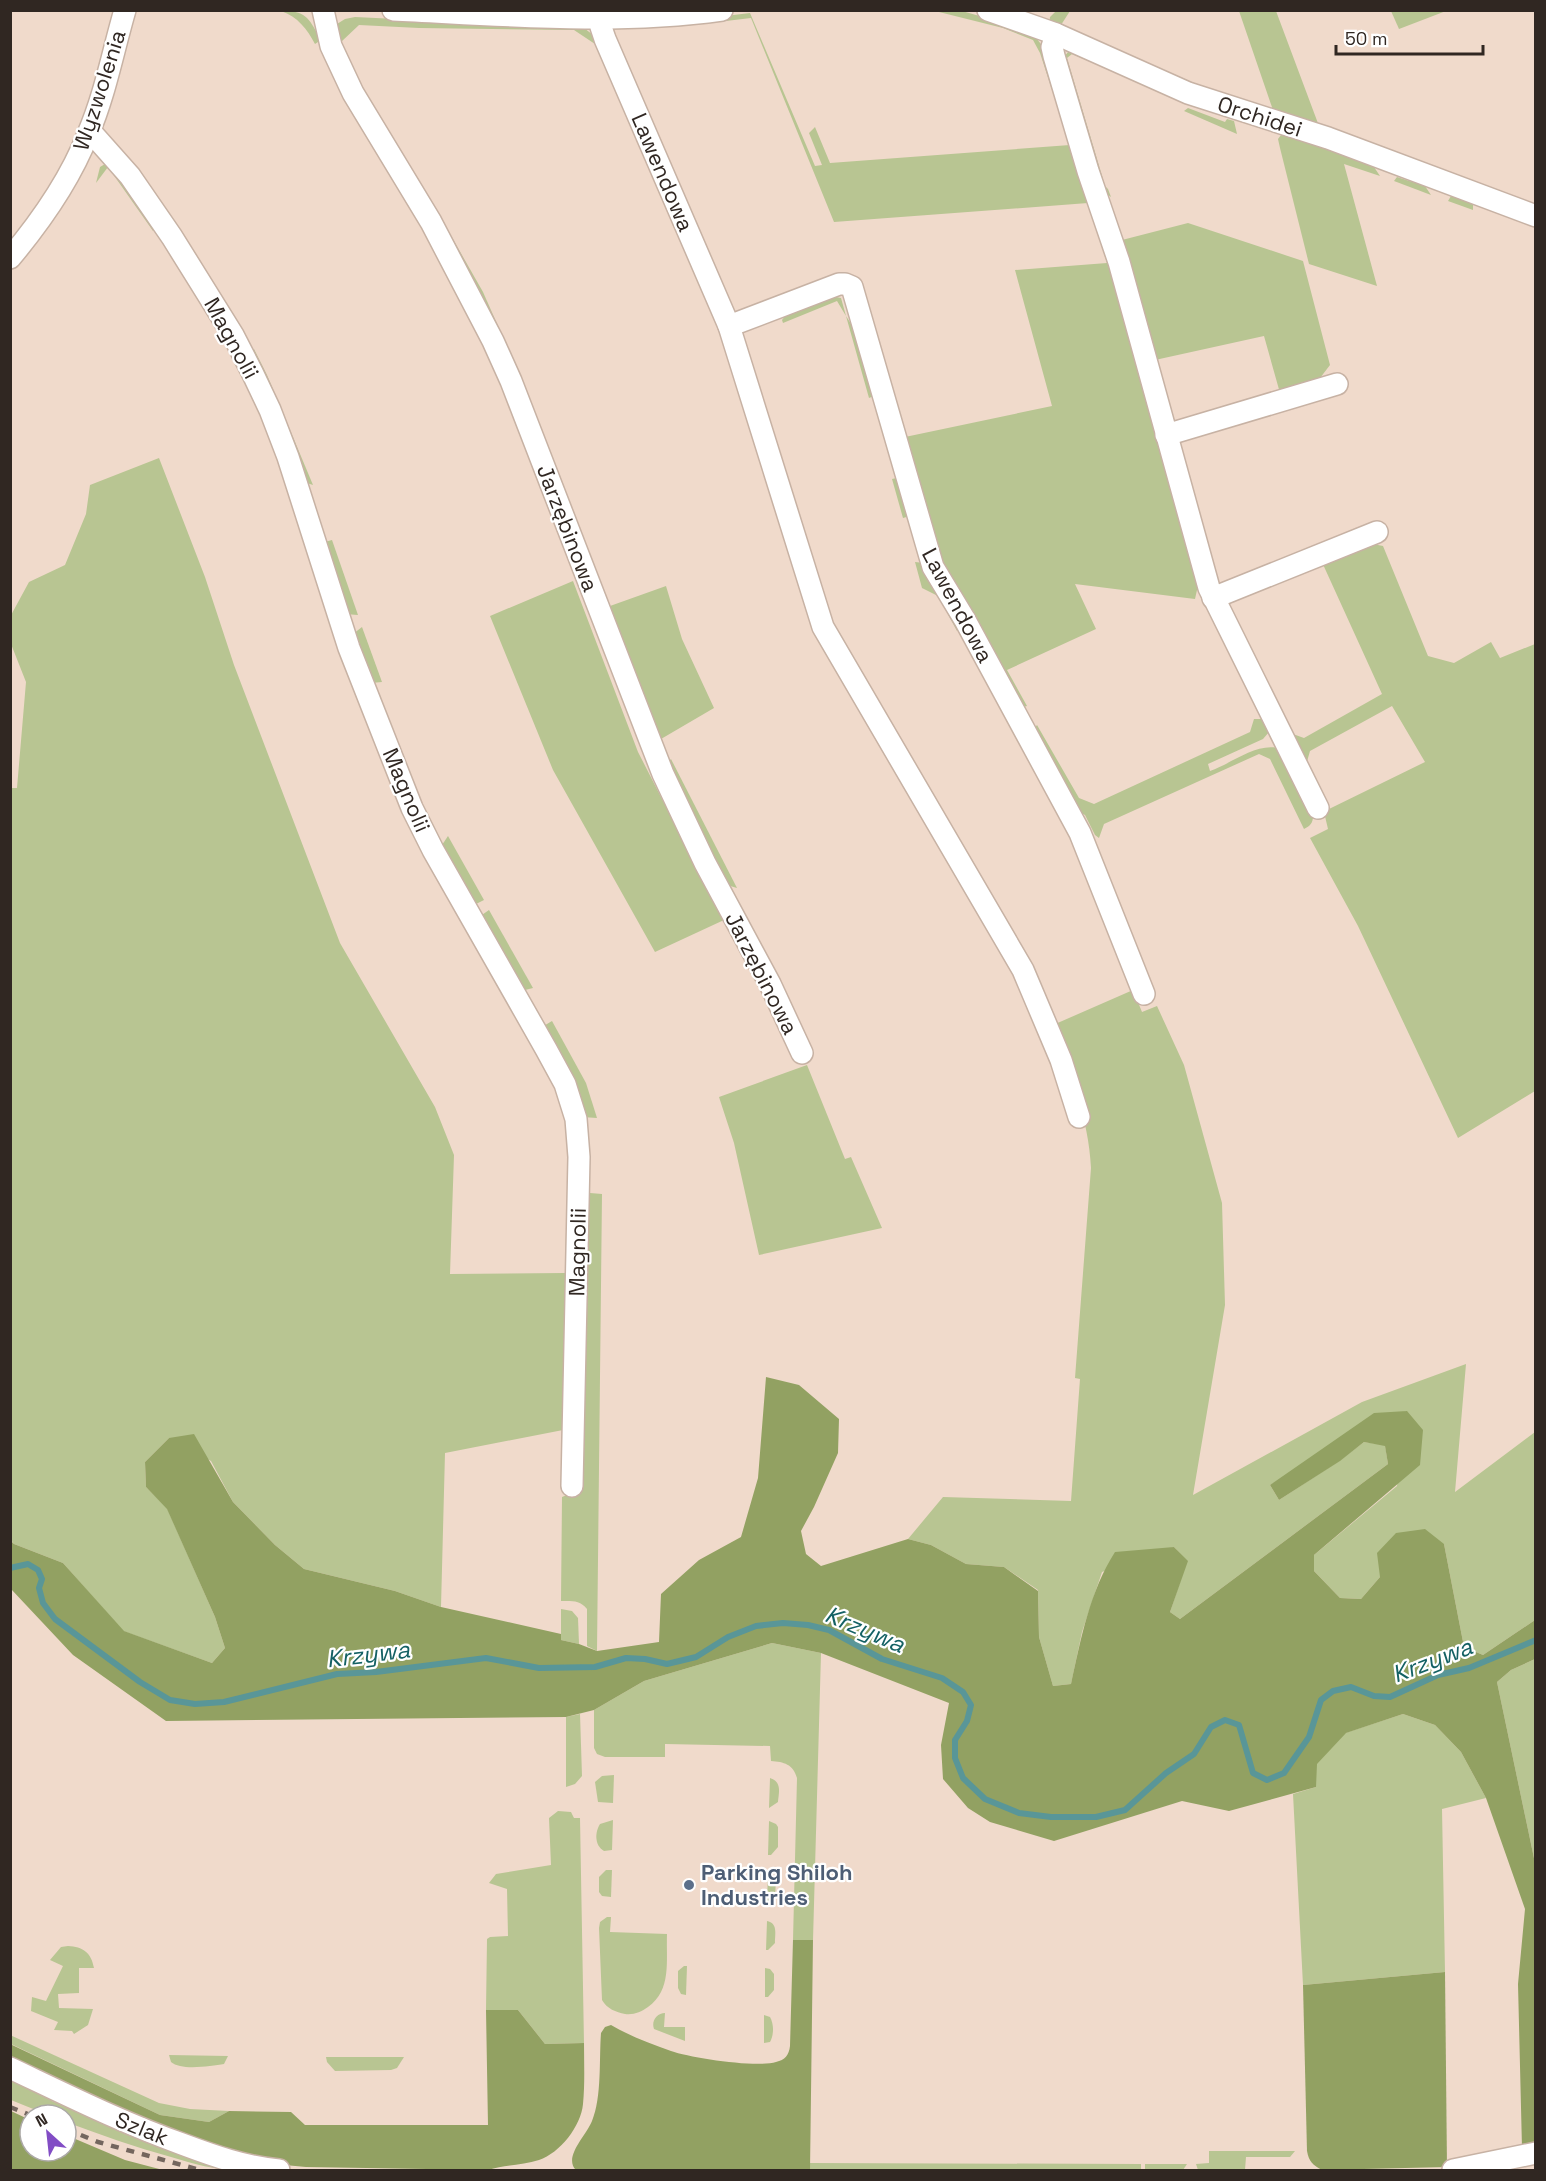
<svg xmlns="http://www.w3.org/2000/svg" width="1546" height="2181" font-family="'Space Grotesk',sans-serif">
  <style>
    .green { fill: #b8c592; fill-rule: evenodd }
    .forest { fill: #92a162 }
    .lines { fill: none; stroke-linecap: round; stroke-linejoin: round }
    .stream { stroke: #599698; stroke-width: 6 }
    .minor-casing { stroke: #c7b2a4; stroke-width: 24 }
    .minor { stroke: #fff; stroke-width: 21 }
    .rail { stroke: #74665e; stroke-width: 4.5; stroke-dasharray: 8 8; stroke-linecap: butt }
    .service-dot { fill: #5c6f8a; stroke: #fff; stroke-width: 2 }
    .labels { text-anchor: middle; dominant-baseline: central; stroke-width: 4.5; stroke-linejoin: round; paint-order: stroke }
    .street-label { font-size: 22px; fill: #302722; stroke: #fff }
    .service-label { font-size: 22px; font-weight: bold; fill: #4e5e75; stroke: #fff; text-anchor: start }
    .water-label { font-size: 24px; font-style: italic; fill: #146164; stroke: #fff }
  </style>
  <rect width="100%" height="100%" fill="#f0dacb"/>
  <g class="green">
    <path d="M281 11C307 10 309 19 321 40L315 44C307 29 298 17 281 11Z"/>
    <polygon points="935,11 962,11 1004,23 1033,34 1044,48 1092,202 1199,581 1195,599 1075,584 1096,629 1007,670 1027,706 1023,707 937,563 905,437 1052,406 1015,270 1107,263 1088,203 834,222 751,18 684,26 635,27 750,13 815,166 822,165 809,133 815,127 830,163 1070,145 1040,53 1033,40 1003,28"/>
    <path d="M1056 11H1070L1061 25 1201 86 1274 113 1239 11H1276L1319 126 1315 127C1223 101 1136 64 1049 24L1050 17Z"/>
    <polygon points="1391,11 1446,11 1399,29"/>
    <polygon points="355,17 584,28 593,35 630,122 595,44 574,30 419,28 359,25 341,42 354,74 340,53 337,24 345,19"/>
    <polygon points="1069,51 1172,96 1072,54 1067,58 1105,186 1108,189 1111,197 1104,192 1063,58"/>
    <polygon points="1188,108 1225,122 1227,119 1234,121 1237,134 1184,111"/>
    <polygon points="1281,135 1338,151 1374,167 1380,176 1344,164 1377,286 1309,264 1280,148 1278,139"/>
    <polygon points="105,164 108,165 154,227 153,231 108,167 96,183 100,167"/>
    <polygon points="1397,177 1425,186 1431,195 1394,181"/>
    <polygon points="1451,196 1473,204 1473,210 1448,201"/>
    <polygon points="442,220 483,292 513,360 441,224"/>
    <polygon points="1188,223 1303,261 1330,365 1317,382 1280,393 1264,336 1155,360 1122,240"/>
    <polygon points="831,296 841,298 846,316 862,341 874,396 869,398 846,316 837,301 783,323 782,320 786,315"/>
    <polygon points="254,349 267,375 313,485 307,483 251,354"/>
    <polygon points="159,458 205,577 234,665 340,943 435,1107 454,1155 450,1274 565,1273 567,1192 572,1194 563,1430 445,1453 441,1607 395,1591 304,1569 275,1545 233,1502 211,1461 169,1438 145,1462 146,1487 167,1508 215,1617 225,1648 212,1663 123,1631 63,1563 14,1544 11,1540 10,788 17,788 26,682 11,644 10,617 29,582 65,565 86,514 90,485"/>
    <polygon points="901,477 910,516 903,518 892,479"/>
    <polygon points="332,540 358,615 345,614 321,543"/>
    <path d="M1363 542 1383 546 1428 656 1454 663 1491 642 1500 658 1535 644V1091L1458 1138 1358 926 1310 838 1328 829 1324 812 1290 733 1304 738 1382 694 1321 560ZM1392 706 1425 762 1329 809 1306 765 1310 751Z"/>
    <polygon points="915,562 924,563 962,628 957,631 938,596 922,588"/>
    <polygon points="573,581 638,752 724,920 655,952 553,770 490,616"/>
    <polygon points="666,586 682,639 714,708 661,739 610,606"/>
    <polygon points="362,627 382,682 371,683 353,634"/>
    <path d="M1254 719H1266L1269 732 1263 739 1208 764 1210 771C1231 764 1258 741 1281 749L1313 816C1313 823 1310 826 1304 829L1270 759 1259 754 1104 824 1099 838 1095 835 1085 815 1073 808 1034 729 1037 725 1079 798 1094 804 1250 732Z"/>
    <polygon points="671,759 737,888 727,885 666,765"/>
    <polygon points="448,836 484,900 472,906 440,848"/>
    <polygon points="489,910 533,988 521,991 479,917"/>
    <path d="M1133 990 1142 1012 1157 1006 1184 1065 1222 1203 1225 1305 1193 1495 1362 1402 1466 1364 1455 1492 1535 1432V1620L1483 1655 1464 1647 1444 1544 1380 1577 1361 1599 1340 1598 1314 1571V1555L1397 1486 1406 1411 1270 1485 1279 1500 1339 1461 1364 1442 1385 1445 1388 1464 1180 1619 1170 1612 1187 1561 1174 1547 1102 1572 1082 1632 1071 1684 1053 1686 1039 1637 1038 1590 1004 1567 966 1564 931 1545 908 1539 943 1497 1071 1501 1080 1379 1075 1378 1091 1168C1089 1118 1069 1072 1053 1025Z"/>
    <polygon points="552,1021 586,1083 597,1118 582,1117 542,1027"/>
    <polygon points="807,1065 845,1159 851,1157 882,1228 759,1255 734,1143 719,1097"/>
    <path d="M590 1193 602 1194 597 1651 587 1646V1609C580 1600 572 1601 561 1601L562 1497 579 1490 585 1198Z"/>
    <polygon points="561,1609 572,1611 578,1618 579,1644 561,1640"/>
    <path d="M772 1643 821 1653 813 1940H793L797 1778C793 1764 784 1762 771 1761L770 1746 665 1744V1757H605L597 1754 594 1748V1710L644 1681Z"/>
    <polygon points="1535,1659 1535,1863 1497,1682 1511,1670"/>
    <polygon points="580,1714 582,1776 575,1784 566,1787 566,1717"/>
    <polygon points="1403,1714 1435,1725 1461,1752 1486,1798 1442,1809 1445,1972 1303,1985 1293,1794 1316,1787 1316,1764 1345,1733"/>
    <polygon points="614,1775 613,1803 598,1802 595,1782 602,1776"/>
    <path d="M770 1778C782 1782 779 1792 778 1802L769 1808Z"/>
    <polygon points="558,1811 571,1812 574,1818 580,1818 584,2043 545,2044 518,2010 486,2010 487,1939 490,1937 508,1936 507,1889 489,1883 496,1874 551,1865 549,1818"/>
    <path d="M613 1820 612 1850 604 1851C594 1845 595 1832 600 1824Z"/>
    <polygon points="769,1821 776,1824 778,1827 778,1847 771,1855 768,1855"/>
    <polygon points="606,1870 612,1870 611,1897 602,1896 599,1892 599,1877"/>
    <polygon points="768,1873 772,1874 776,1880 775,1897 771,1902 767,1902"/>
    <path d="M607 1917H611L610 1932 667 1934C666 1961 672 1990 648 2007 641 2012 634 2015 625 2014 616 2012 607 2009 602 2000L599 1928 600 1922Z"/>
    <path d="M767 1921C778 1923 775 1934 775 1943L768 1950H766Z"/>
    <path d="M68 1946C83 1947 91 1952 94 1968H79V1993L58 1994 59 2008 93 2009 88 2025 74 2034 72 2031 54 2030 58 2022 31 2011 32 1997 46 2001 63 1966 50 1960 61 1947Z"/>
    <polygon points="684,1966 687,1966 686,1995 681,1994 678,1988 678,1971"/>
    <polygon points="765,1968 770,1969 774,1974 774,1990 768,1997 765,1997"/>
    <path d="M665 2013 664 2027H685V2041L654 2029C651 2021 657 2013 665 2013Z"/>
    <path d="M764 2015 770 2017C774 2024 774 2035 770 2042L764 2043Z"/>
    <polygon points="10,2035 159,2103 190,2109 229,2111 209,2122 160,2115 11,2044"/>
    <path d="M169 2055 228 2056 224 2064C211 2066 181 2071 171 2062Z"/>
    <polygon points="326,2057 404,2057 397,2068 391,2070 335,2071 327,2062"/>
    <path d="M10 2075 52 2101 93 2119 239 2170C215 2170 194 2164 171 2157 135 2147 101 2135 66 2122V2115H48L11 2100Z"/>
    <polygon points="1209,2151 1295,2151 1290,2157 1246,2157 1245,2170 1198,2170 1196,2164 1209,2163"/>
    <polygon points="810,2163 1141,2164 1141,2170 810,2170"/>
    <polygon points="1145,2164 1187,2164 1183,2170 1145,2170"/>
  </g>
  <g class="forest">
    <path d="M766 1377 799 1385 839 1419 838 1453 814 1507 801 1531 806 1554 821 1566 908 1539 931 1545 966 1564 1004 1567 1038 1591 1039 1637 1053 1686 1071 1684C1081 1638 1090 1591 1115 1552L1174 1547 1188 1561 1170 1612 1180 1619 1388 1464 1385 1446 1364 1442 1340 1461 1279 1500 1270 1485 1374 1413 1407 1411 1423 1430 1420 1465 1314 1555V1571L1340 1598 1361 1599 1380 1577 1377 1553 1396 1533 1425 1529 1444 1544 1464 1647 1483 1655 1535 1620V1659L1511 1670 1497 1682 1535 1863V2146L1522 2148 1518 1984 1525 1909 1486 1798 1461 1752 1435 1725 1403 1714 1346 1733 1317 1764 1316 1787 1229 1811 1182 1801 1054 1841 990 1822 968 1808 943 1779 941 1745 949 1703 821 1653 772 1643 644 1681 594 1710 566 1717 166 1721 73 1655 11 1589 10 1540 14 1544 63 1563 124 1631 212 1663 225 1648 215 1617 167 1509 146 1487 145 1462 169 1438 194 1434 233 1502 275 1545 304 1569 395 1591 441 1607 561 1634V1640L579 1644 597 1651 659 1642 661 1594 699 1560 741 1537 758 1478Z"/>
    <path d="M793 1940H813L810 2170H576C563 2157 586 2136 592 2121 602 2097 599 2059 601 2033L605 2027 611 2025C630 2036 651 2044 671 2051 691 2058 757 2068 776 2062 785 2060 789 2055 790 2046Z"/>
    <path d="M1445 1972 1447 2167 1322 2170C1313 2165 1309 2162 1307 2151L1303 1985Z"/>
    <path d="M486 2010H518L545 2044 584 2043C584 2063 585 2084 583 2104 581 2126 560 2153 539 2160 523 2165 505 2165 488 2170L306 2167 274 2164 194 2144 11 2061 10 2044 160 2115 209 2122 229 2111 291 2112 305 2125H488Z"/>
    <polygon points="11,2111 30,2120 30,2151 66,2151 66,2135 125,2160 163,2170 11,2170"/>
  </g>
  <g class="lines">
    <polyline class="stream" points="10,1568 28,1564 38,1570 42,1579 39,1588 43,1603 55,1619 140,1682 170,1700 195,1704 224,1702 337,1674 376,1672 486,1658 539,1668 595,1667 626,1658 645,1659 667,1664 696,1657 728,1637 756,1626 783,1623 808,1625 829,1630 882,1659 942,1678 963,1692 971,1705 967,1721 955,1740 955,1758 963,1778 985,1799 1019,1813 1051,1817 1096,1817 1125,1810 1166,1773 1194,1754 1211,1727 1225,1720 1239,1725 1253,1773 1267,1780 1284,1773 1309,1737 1321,1700 1333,1691 1351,1687 1374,1696 1390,1697 1438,1675 1469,1668 1536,1640"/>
    <g class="minor-casing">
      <g id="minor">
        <polyline points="323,10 331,46 353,93 431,222 493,341 511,381 663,774 705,863 770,984 802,1053"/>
        <path d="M393 10C502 15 613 25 722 10"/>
        <polyline points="988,10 1056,34 1188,93 1328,138 1536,216"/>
        <polyline points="602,17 601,27 605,39 729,326 823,627 1023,970 1061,1060 1079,1117"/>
        <polyline points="1056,34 1052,47 1054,56 1088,171 1119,262 1209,588 1318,808"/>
        <polyline points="90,131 130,176 172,237 233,335 252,372 270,410 288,457 349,648 412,808 433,850 546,1049 565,1084 576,1119 579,1157 572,1486"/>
        <path d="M10 258C42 220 70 180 88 134 105 95 113 51 125 10"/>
        <polyline points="729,326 839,284 845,284 852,287 933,567 965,620 1080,833 1144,994"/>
        <polyline points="1166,435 1337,384"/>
        <polyline points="1213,598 1377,532"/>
        <path d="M10 2068C67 2095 123 2123 182 2144 214 2156 245 2167 279 2170"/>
        <polyline points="1453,2170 1536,2153"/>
      </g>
    </g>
    <use href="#minor" class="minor"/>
    <g class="rail">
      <polyline points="10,2107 30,2115"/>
      <polyline points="66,2129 98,2142 200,2170"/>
    </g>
  </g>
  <circle class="service-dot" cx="689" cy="1885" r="6"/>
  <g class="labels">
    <g class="street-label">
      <text transform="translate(99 90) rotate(-72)">Wyzwolenia</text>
      <text transform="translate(1260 116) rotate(18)">Orchidei</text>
      <text transform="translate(663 172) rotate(67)">Lawendowa</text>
      <text transform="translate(232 338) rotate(61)">Magnolii</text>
      <text transform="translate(568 528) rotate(69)">Jarzębinowa</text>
      <text transform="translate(958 605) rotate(62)">Lawendowa</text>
      <text transform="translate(407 790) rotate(67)">Magnolii</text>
      <text transform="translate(762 973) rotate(63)">Jarzębinowa</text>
      <text transform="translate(577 1252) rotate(-89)">Magnolii</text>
      <text transform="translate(142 2128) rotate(22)">Szlak</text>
    </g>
    <g class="service-label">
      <text x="701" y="1872">Parking Shiloh<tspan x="701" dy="25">Industries</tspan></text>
    </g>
    <g class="water-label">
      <text transform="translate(865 1629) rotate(23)">Krzywa</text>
      <text transform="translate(368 1654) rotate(-7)">Krzywa</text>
      <text transform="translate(1432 1660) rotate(-21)">Krzywa</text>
    </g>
  </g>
  <rect width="1546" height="2181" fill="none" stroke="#302722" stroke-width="24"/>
  <g transform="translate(48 2133) rotate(333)"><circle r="28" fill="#ffffff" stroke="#aca9a7" stroke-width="1.5"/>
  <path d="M0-4.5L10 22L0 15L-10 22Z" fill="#824dc5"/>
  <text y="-9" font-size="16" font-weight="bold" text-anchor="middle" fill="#302722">N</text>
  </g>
  <path d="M1336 45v9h147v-9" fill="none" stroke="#302722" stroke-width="3"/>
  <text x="1345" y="45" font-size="18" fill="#302722" stroke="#ffffff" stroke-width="4.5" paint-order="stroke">50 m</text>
</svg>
